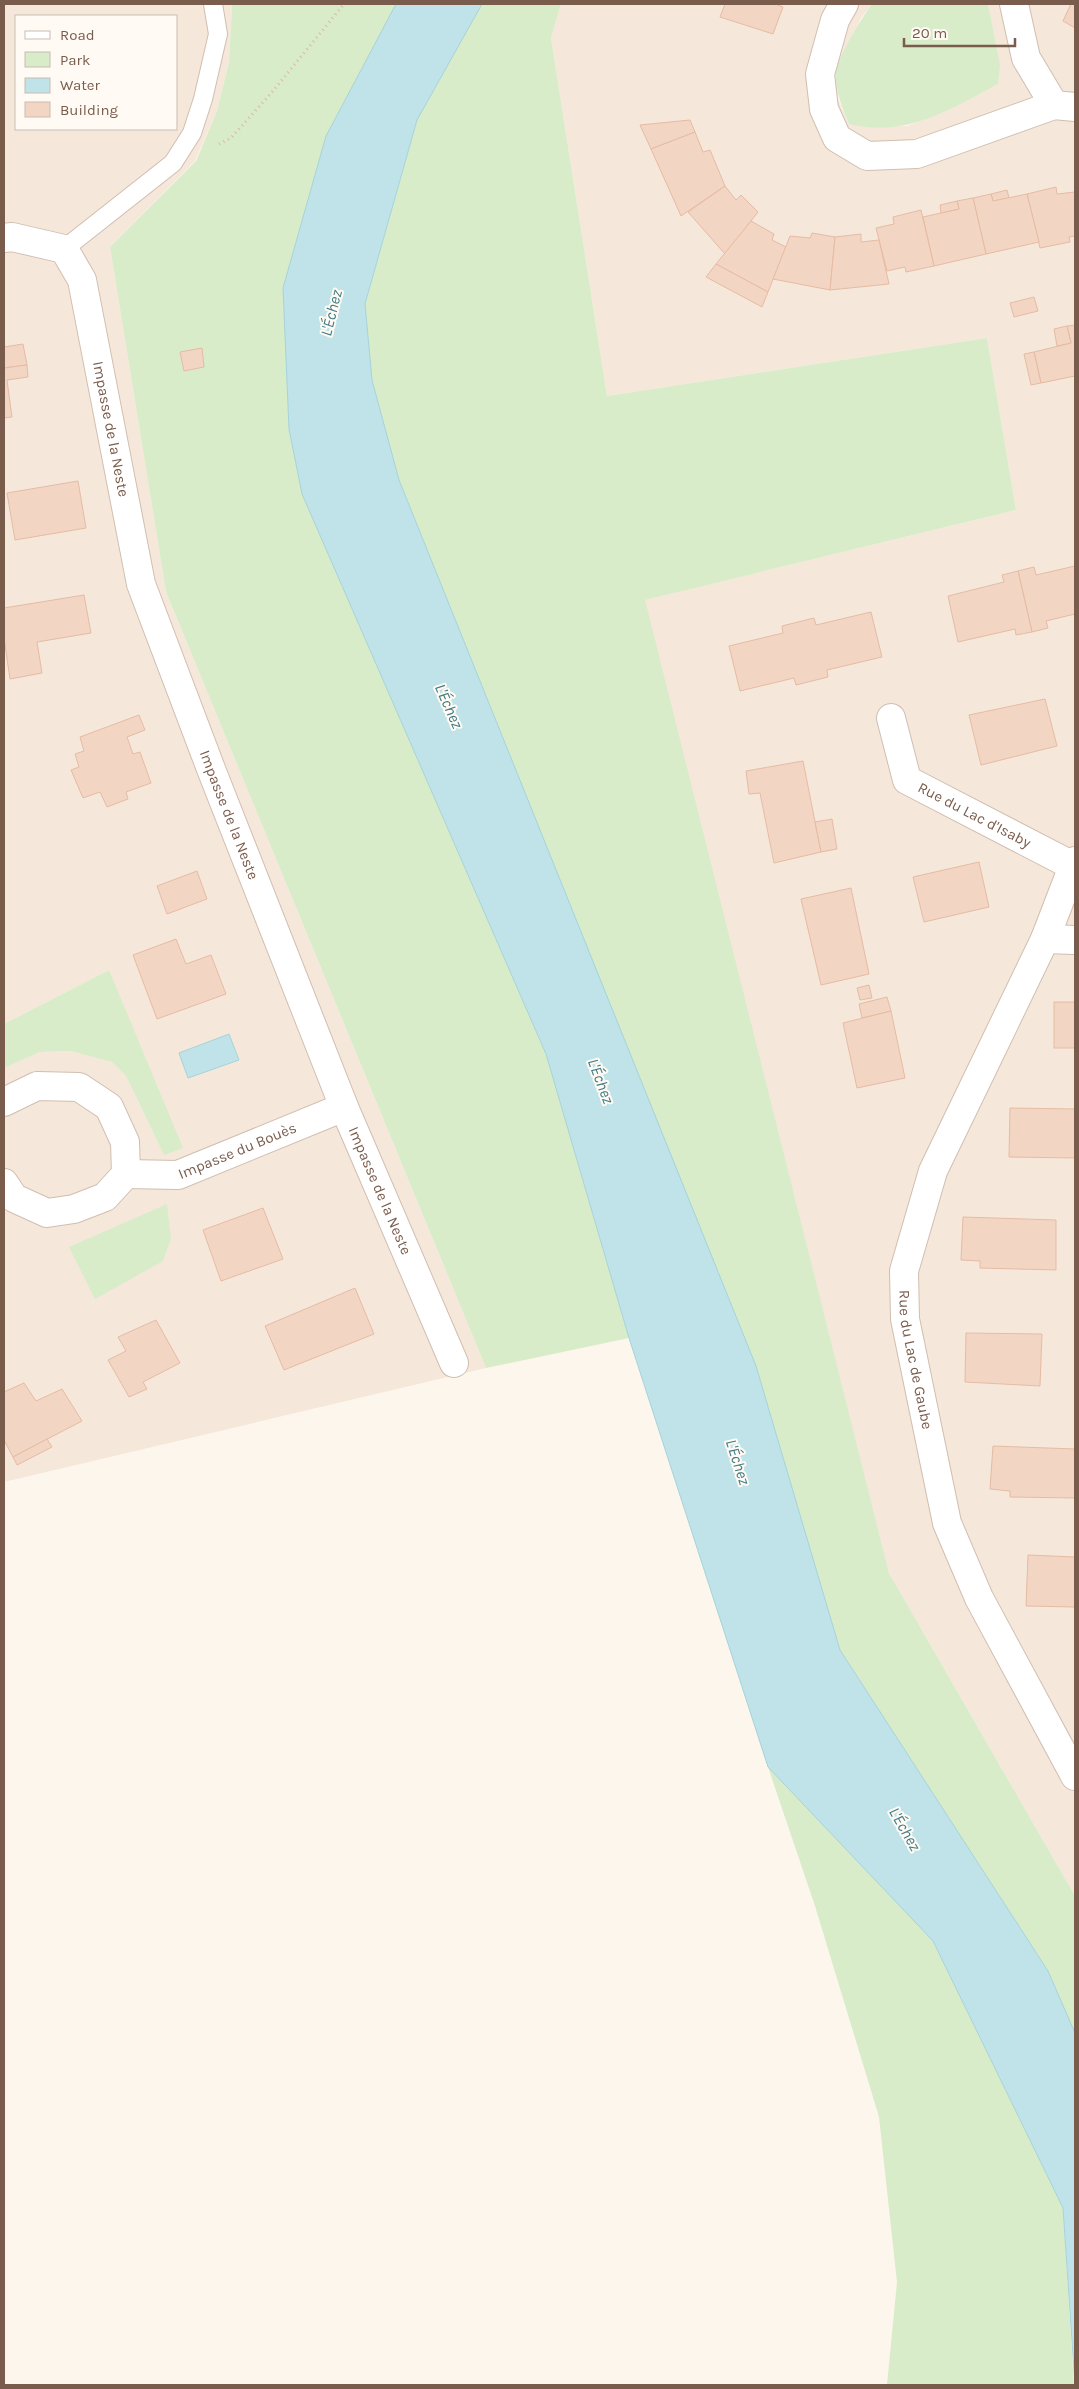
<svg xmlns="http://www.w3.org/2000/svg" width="1079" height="2389" font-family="Karla,sans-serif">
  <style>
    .residential { fill: #f5e8da; fill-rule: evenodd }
    .green { fill: #d8ecc9 }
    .water { fill: #bfe3e8; stroke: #a5d3da }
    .building { fill: #f3d5c3; stroke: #e6bba3 }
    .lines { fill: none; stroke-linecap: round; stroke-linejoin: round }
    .service-casing { stroke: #d1beb0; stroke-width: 20 }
    .minor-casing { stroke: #d1beb0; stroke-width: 30 }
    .path { stroke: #d9b8a5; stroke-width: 3; stroke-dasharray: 1 4; stroke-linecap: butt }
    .service { stroke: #fff; stroke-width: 18 }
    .minor { stroke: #fff; stroke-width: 28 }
    .labels { text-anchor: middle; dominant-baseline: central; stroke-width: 4; stroke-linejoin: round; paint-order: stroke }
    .street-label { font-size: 15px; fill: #7a5c4d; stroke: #fffaf3 }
    .water-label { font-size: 16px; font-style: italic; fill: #437c86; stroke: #fffaf3 }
  </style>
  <rect width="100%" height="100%" fill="#fdf6ec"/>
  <g class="residential">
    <path d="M4 4H232L229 62 217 111 195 161 110 247 166 592 486 1368 4 1482V1068L40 1052 70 1051 112 1062 126 1076 164 1155 109 970 4 1024ZM16 16H176V129H16Z"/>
    <polygon points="561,4 872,4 861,18 836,70 838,99 849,124 907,126 950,109 998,84 988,4 1075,4 1075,1896 889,1573 644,600 1016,510 987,338 607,396 551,38"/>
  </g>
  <g class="green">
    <polygon points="232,4 396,4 326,136 283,288 289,429 302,494 546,1054 629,1338 486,1368 166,592 110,247 196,161 217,111 229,62"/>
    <polygon points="482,4 561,4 551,38 607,396 987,338 1016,510 645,600 889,1573 1075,1896 1075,2033 1048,1971 840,1650 755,1366 399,480 372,380 365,305 417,120"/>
    <path d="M872 4H988L1000 65 998 84C949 110 906 138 849 124 842 107 835 91 836 72 837 58 863 16 872 4Z"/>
    <polygon points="109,970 183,1148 164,1155 126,1076 112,1062 70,1051 40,1052 4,1068 4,1024"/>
    <polygon points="167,1204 171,1239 163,1261 95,1299 69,1247"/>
    <polygon points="793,1761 933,1941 1063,2208 1074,2385 887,2385 897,2282 879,2117 815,1906 768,1767"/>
  </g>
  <g class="water">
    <polygon points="396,4 482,4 417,120 365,304 372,380 399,480 756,1366 840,1650 1048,1971 1075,2033 1075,2385 1063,2208 933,1941 768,1767 629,1338 546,1054 302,494 289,429 283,288 326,136"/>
    <polygon points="229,1034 239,1060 188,1078 179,1053"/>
  </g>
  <g class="building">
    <polygon points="725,4 775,4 783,7 773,34 720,17"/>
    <polygon points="1071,4 1075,4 1075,28 1063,21"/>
    <polygon points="690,120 695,132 651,149 640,125"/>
    <polygon points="695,132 703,152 710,150 725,186 681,216 651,149"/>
    <polygon points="725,186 736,200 741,195 758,212 725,254 688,212"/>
    <polygon points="1056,187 1057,194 1075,192 1075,236 1069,237 1070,242 1040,248 1027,194"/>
    <polygon points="1007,190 1009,198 993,201 991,194"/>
    <polygon points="991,194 993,201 1027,194 1039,242 986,254 973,198"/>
    <polygon points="973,198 986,254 934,266 923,217 959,209 957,201"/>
    <polygon points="957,201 959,209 941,213 940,205"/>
    <polygon points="921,210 934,266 906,272 905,267 887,271 876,228 894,224 893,217"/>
    <polygon points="751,221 774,234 772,240 786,247 768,292 716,264"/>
    <polygon points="812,233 835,237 830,290 773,279 790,236 810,238"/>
    <polygon points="861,234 861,242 879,240 889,284 830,290 835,237"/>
    <polygon points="716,264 768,292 762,307 706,277"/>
    <polygon points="1034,297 1038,311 1014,317 1010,303"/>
    <polygon points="1075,325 1075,376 1041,383 1034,352 1071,343 1067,326"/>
    <polygon points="1067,326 1071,343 1057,346 1054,329"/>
    <polygon points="23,344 27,365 4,368 4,347"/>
    <polygon points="202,348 204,367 184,371 180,352"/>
    <polygon points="1034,352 1041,383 1031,385 1024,354"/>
    <polygon points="27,365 28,377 7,380 12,417 4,418 4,368"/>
    <polygon points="78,481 86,528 15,540 7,493"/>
    <polygon points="1075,566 1075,614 1046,621 1048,628 1032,632 1018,571 1034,567 1036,575"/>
    <polygon points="1018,571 1032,632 1016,635 1015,629 958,642 948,596 1004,582 1002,575"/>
    <polygon points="84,595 91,633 37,642 42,673 10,679 4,638 4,608"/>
    <polygon points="871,612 882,657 827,670 828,677 796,685 794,678 740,691 729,646 783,633 782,626 814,618 816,625"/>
    <polygon points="1045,699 1057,746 981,765 969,715"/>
    <polygon points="139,715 145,730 127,737 133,754 140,752 151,783 126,792 128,799 107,807 100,792 83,798 71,770 79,767 75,754 84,751 80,737"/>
    <polygon points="803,761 821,852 774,863 760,793 749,794 746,771"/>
    <polygon points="832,819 837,849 821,852 815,822"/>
    <polygon points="979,862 989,907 924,922 913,877"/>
    <polygon points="197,871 207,899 167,914 157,886"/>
    <polygon points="851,888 869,974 821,985 801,899"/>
    <polygon points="176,939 186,964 211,955 226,994 157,1019 133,955"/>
    <polygon points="869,985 872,998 860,1000 857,988"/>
    <polygon points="887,997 891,1011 862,1018 859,1004"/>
    <rect x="1054" y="1002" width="21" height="46"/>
    <polygon points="891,1011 905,1078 857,1088 843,1023"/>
    <polygon points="1010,1108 1075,1109 1075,1158 1009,1157"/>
    <polygon points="263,1208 283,1259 221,1281 203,1230"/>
    <polygon points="963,1217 1056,1220 1056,1270 980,1268 980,1261 961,1260"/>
    <polygon points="355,1288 374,1334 284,1370 265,1326"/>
    <polygon points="156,1320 180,1363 143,1382 147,1389 129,1397 108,1360 126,1351 118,1337"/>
    <polygon points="966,1333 1042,1334 1040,1386 965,1382"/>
    <polygon points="24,1383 36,1401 62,1389 82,1421 13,1457 4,1440 4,1392"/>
    <polygon points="47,1439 52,1447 17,1465 13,1457"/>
    <polygon points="993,1446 1075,1449 1075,1498 1010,1497 1010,1491 990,1489"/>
    <polygon points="1028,1555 1075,1557 1075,1607 1026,1606"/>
  </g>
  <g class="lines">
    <g class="service-casing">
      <polyline id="service" points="64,249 173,163 192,133 203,99 218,34 213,4"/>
    </g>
    <g class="minor-casing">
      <g id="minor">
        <polyline points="844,4 835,20 820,74 824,109 837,138 867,156 917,154 1054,105"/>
        <polyline points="1014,4 1026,58 1054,105 1075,107"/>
        <path id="s1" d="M4 238 12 237 64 249 82 280 141 584 211 769 344 1107 454 1363"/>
        <path id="s2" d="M891 718 907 780 1073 866"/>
        <path id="s3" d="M1075 861 1045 939 933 1171 904 1271 905 1319 947 1523 979 1598 1075 1776"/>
        <polyline points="1045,939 1075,940"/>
        <polyline points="4,1102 37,1086 79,1087 109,1107 125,1142 126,1174 105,1197 74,1209 47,1213 14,1198 4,1183"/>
        <path id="s4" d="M126 1174 178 1175 344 1107"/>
      </g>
    </g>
    <polyline class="path" points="219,144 231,138 273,91 344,4"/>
    <use href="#service" class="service"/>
    <use href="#minor" class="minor"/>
  </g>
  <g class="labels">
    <g class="street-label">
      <text stroke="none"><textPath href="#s1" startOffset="249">Impasse de la Neste</textPath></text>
      <text stroke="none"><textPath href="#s1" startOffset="654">Impasse de la Neste</textPath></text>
      <text stroke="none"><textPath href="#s2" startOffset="140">Rue du Lac d'Isaby</textPath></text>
      <text stroke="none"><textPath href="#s4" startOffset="116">Impasse du Bouès</textPath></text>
      <text stroke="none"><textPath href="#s1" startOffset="1059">Impasse de la Neste</textPath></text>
      <text stroke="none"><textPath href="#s3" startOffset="535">Rue du Lac de Gaube</textPath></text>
    </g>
    <g class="water-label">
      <text transform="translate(331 313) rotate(-76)">L'Échez</text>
      <text transform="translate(449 706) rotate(66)">L'Échez</text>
      <text transform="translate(601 1081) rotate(69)">L'Échez</text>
      <text transform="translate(738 1462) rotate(72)">L'Échez</text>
      <text transform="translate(905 1829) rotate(60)">L'Échez</text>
    </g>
  </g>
  <rect width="1079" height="2389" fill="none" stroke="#7a5c4d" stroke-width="10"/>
  <rect x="15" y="15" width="162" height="115" fill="#fffaf3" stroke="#cabbb1"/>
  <rect x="25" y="31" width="25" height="8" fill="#ffffff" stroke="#cabbb1"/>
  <text x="60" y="40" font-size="15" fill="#7a5c4d">Road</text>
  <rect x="25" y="52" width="25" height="15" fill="#d8ecc9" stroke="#cabbb1"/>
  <text x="60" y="65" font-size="15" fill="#7a5c4d">Park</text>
  <rect x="25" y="78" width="25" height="15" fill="#bfe3e8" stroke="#cabbb1"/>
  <text x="60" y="90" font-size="15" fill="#7a5c4d">Water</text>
  <rect x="25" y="102" width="25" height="15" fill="#f3d5c3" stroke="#cabbb1"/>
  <text x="60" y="115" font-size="15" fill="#7a5c4d">Building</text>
  <path d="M904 38v8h111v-8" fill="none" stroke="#7a5c4d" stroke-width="2.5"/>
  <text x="912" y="38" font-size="15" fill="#7a5c4d" stroke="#fffaf3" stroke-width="4" paint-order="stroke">20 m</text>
</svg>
